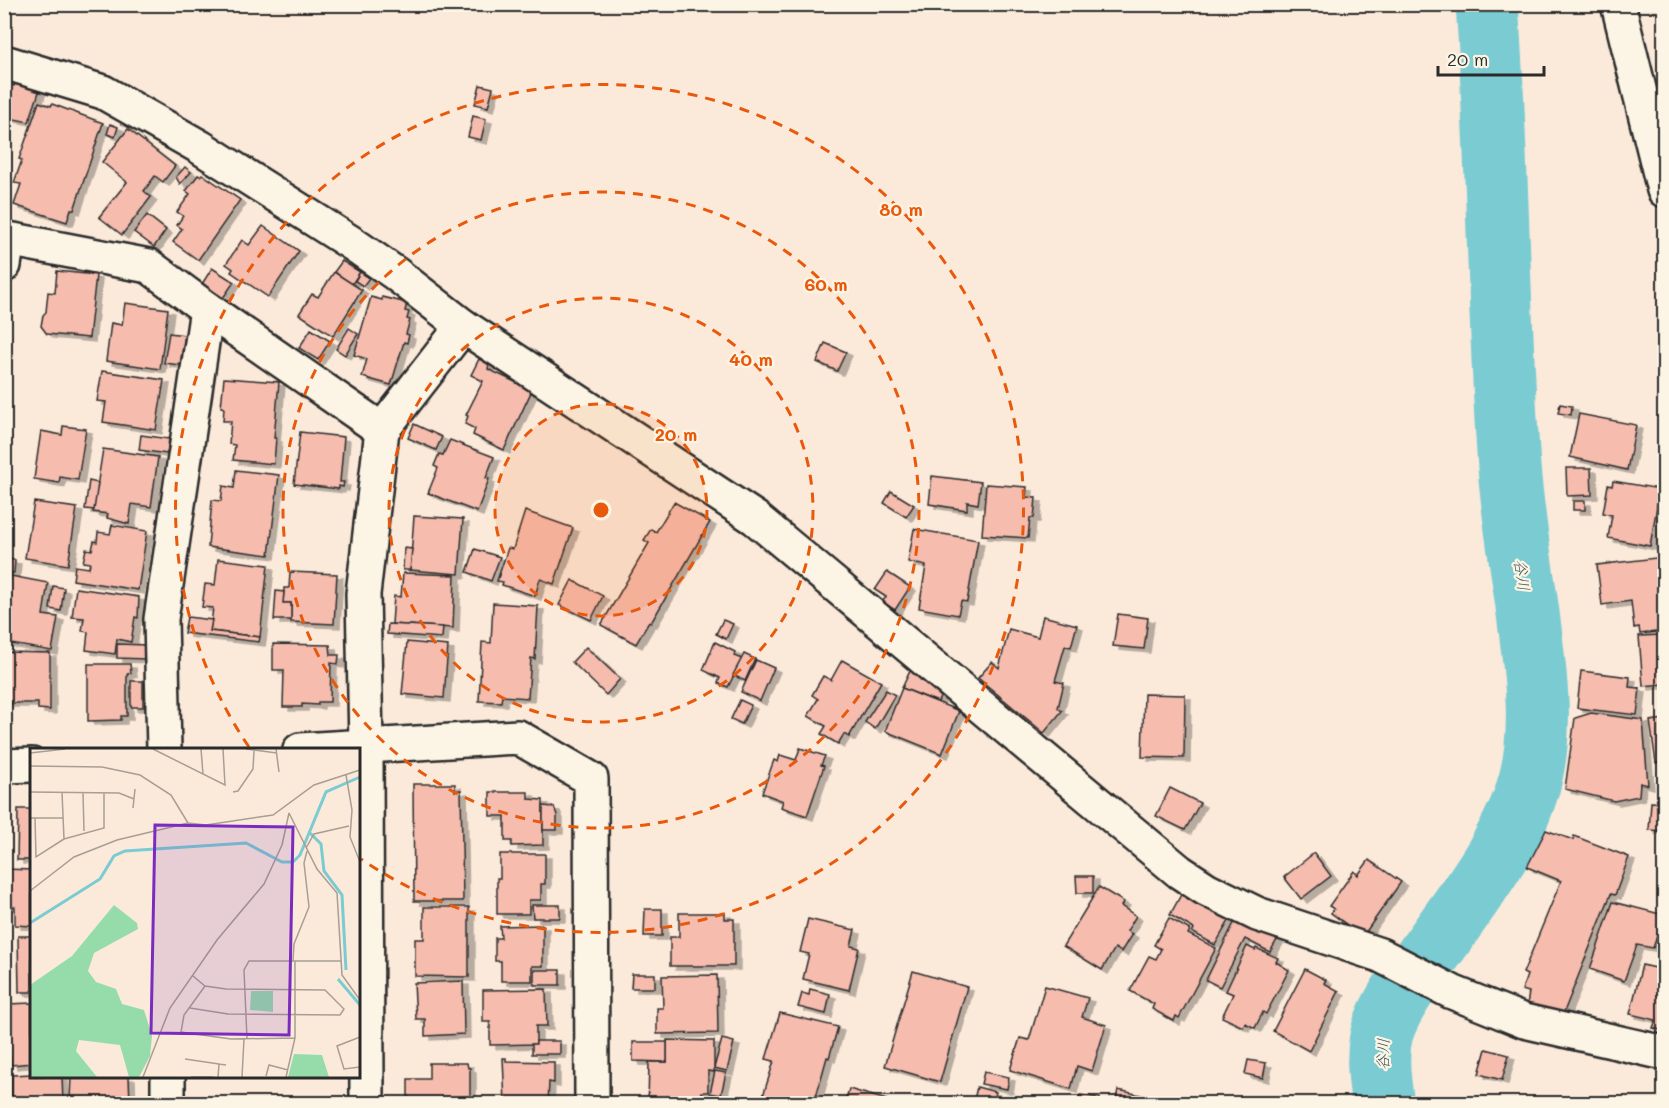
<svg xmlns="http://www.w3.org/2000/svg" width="1669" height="1108" font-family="Mali,'Klee One',sans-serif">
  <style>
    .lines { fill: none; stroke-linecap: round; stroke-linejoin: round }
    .river { stroke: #7acbd2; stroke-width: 63 }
    .building { fill: #f6bcae; stroke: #2b2b2b; stroke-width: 1.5; filter: url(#shadow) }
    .minor-casing { stroke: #2b2b2b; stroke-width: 38 }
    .major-casing { stroke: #2b2b2b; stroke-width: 38 }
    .minor { stroke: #fcf5e5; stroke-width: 33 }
    .major { stroke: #fcf5e5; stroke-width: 33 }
    .ring { fill: none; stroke: #e8590c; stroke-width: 3; stroke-dasharray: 10 8 }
    .labels { text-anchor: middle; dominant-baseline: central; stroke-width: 4.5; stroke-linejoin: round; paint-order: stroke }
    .water-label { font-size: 16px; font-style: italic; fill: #435b5d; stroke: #fcf5e5 }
    .inset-river { fill: none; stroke: #7acbd2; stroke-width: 3 }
    .inset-road { fill: none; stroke: #a89e94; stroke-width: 1.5 }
    .view { fill: #7b2cbf; fill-opacity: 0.15; stroke: #7b2cbf; stroke-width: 3 }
    .inset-edge { fill: none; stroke: #2b2b2b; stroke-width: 3 }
    .centre { fill: #e8590c; stroke: #fcf5e5; stroke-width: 3 }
    .ring-label { font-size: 18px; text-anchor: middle; font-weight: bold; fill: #e8590c; stroke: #fcf5e5; stroke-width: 4.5; stroke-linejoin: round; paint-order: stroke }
  </style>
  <defs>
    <filter id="shadow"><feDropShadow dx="6" dy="4" stdDeviation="0" flood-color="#0004"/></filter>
  </defs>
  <rect width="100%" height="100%" fill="#fbeada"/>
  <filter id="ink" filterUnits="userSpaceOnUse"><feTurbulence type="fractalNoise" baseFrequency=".0167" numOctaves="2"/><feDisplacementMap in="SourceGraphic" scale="12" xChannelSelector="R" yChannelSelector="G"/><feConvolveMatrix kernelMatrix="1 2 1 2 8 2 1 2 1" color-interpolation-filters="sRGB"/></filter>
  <g filter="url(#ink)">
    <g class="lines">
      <path class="river" d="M1383 1104C1379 1079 1375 1048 1385 1024 1394 1001 1410 980 1424 961 1458 912 1508 850 1526 794 1544 741 1537 683 1530 629 1523 571 1511 510 1508 452 1498 303 1498 154 1487 4"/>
    </g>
    <g class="building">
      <polygon points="15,83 40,89 29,122 4,117 4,84 14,86"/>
      <polygon points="480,85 493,88 488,107 475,104"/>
      <polygon points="39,102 51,106 52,104 103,123 74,210 71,209 67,222 14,205 21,184 14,183 22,160 19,159"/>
      <polygon points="473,116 486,119 481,140 468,137"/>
      <polygon points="110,124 118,127 115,137 107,134"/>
      <polygon points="128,129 175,166 163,182 155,176 144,191 151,197 122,235 99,217 127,182 102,162"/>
      <polygon points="185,167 191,172 180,184 176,177"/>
      <polygon points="202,174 240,200 198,260 173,242 182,229 177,225 183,216 177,212 190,194 186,191 198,175 200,176"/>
      <polygon points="147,215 166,230 154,247 134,232"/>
      <polygon points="263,226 299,251 268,297 231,272 233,269 226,264 242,240 249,245"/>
      <polygon points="342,261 360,272 352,284 334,272"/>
      <polygon points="212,268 234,282 223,298 202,284"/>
      <polygon points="57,271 96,275 89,338 47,334 41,326 43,315 46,312 48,292 55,293"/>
      <polygon points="334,272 362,290 333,336 299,314 312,294 318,297"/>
      <polygon points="360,272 369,278 363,286 355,281"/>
      <polygon points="371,297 382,300 382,297 407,303 405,311 409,312 407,319 410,320 406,334 409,335 407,343 404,342 391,385 362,377 367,359 354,355"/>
      <polygon points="125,303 168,309 160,369 106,361 111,323 122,325"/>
      <polygon points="349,328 358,334 345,355 336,349"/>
      <polygon points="311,329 330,341 318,360 299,348"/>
      <polygon points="169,333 185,335 180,365 164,363"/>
      <polygon points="825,343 846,352 837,371 817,362"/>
      <polygon points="479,359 489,364 488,369 532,390 504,450 473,435 475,429 465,424 468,416 466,415 483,381 471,375"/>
      <polygon points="102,371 164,380 156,430 103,422 106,402 97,401"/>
      <polygon points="224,378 279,382 274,438 276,438 274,464 233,460 235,445 229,444 231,421 223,421 224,408 221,407"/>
      <polygon points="1560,404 1572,406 1571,415 1558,413"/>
      <polygon points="1579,414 1636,425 1627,470 1570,457"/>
      <polygon points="414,424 442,437 436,450 408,438"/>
      <polygon points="63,426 86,429 78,480 60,477 59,483 34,479 41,431 62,435"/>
      <polygon points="300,432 344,437 340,482 344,482 343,487 339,486 339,489 294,484"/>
      <polygon points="141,435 169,439 167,454 139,450"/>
      <polygon points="450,440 494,457 486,478 489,479 477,512 428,493 438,468 434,466 439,454 443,455"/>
      <polygon points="103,449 158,457 151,507 132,504 129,524 107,518 108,514 93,512"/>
      <polygon points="1566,468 1591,468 1592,495 1567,496"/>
      <polygon points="236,470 279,475 269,555 208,547 212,500 221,501 223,486 234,488"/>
      <polygon points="932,476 981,482 978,504 967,502 967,510 929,504"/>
      <polygon points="89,481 98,483 94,510 85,509"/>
      <polygon points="1613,481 1660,489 1650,546 1608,538 1612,515 1603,513 1608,485 1612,486"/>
      <polygon points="986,484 1027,487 1026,497 1036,498 1034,518 1030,518 1028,538 982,535"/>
      <polygon points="891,491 914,505 906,517 884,503"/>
      <rect x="1573" y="501" width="12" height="9"/>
      <polygon points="34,502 77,508 68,565 25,558"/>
      <polygon points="674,502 710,522 651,623 649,622 636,644 601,625 649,543 644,540 651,529 656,532"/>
      <polygon points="525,511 573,528 554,584 540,579 535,596 502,585 503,582 497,581 508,548 513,549"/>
      <polygon points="414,516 463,519 459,574 410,570"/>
      <polygon points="112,525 147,531 138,590 73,580 75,566 89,568 90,563 83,562 86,549 92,550 94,541 97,542 98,532 110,534"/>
      <polygon points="914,529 978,540 967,602 961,601 958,615 919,608 926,566 908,562"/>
      <polygon points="404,548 412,549 410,570 403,570"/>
      <polygon points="475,549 500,557 491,581 467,572"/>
      <polygon points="1664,557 1664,631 1640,634 1639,627 1634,628 1631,601 1602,605 1597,565"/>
      <polygon points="4,559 15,560 14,573 4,572"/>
      <polygon points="218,559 268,565 260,637 210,631 213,608 202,607 205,584 215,585"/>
      <polygon points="290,572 337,574 334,624 291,622 291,603 283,603 284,588 289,588"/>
      <polygon points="887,572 910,587 895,610 882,602 886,597 875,590"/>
      <polygon points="403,573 455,575 453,628 392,624 394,596 401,597"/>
      <polygon points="11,576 48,583 43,615 58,617 52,651 5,643 8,624 4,624 4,610"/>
      <polygon points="572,580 603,596 591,620 559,605"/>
      <polygon points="53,586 64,588 61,611 50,609"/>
      <polygon points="76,588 139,597 138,618 135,617 131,642 117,639 115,654 86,650 88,632 82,631 84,618 72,617"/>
      <polygon points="276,591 284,592 283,603 291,603 291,620 274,620"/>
      <polygon points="493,603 538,606 535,659 531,658 528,698 502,696 501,702 479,701 482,642 491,643"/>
      <polygon points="1118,614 1148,618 1144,649 1113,646"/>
      <polygon points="1043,616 1077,625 1071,647 1065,646 1055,681 1064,683 1058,708 1062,711 1044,733 978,678 992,662 999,668 1009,629 1038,637"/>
      <polygon points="187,617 212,620 210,631 260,637 259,642 184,633"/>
      <polygon points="723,620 733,624 726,639 716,634"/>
      <polygon points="388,624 443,627 442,638 387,634"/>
      <polygon points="1664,635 1664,684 1643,686 1639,636"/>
      <polygon points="407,642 448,646 444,698 402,694"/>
      <polygon points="715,642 735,652 734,656 742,659 728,687 718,683 720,678 703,670"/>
      <polygon points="117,644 147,645 146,659 117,658"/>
      <polygon points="273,644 330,645 331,655 339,655 338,664 331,663 330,702 318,702 318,705 302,704 302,707 283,707 284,670 273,670"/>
      <polygon points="586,647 620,679 606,695 572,662"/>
      <polygon points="4,652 50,653 50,710 38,709 38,703 4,703"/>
      <polygon points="744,654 755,659 745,681 733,675"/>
      <polygon points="756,660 774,668 760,701 741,692"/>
      <polygon points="842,660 881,682 849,737 844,734 838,744 821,734 826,726 808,716 818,699 812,695 823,676 831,680"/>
      <polygon points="88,664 130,664 131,673 127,674 127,716 121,716 121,720 88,721"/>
      <polygon points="911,669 942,692 938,702 902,688"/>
      <polygon points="1581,671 1630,677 1629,687 1640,688 1637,715 1577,708"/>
      <rect x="131" y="681" width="12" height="26"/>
      <polygon points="902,688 959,711 942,754 885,731"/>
      <polygon points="886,690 895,695 875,729 865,722"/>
      <polygon points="1144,694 1185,695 1184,758 1142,757"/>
      <polygon points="740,700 751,705 742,724 731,719"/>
      <polygon points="1591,713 1643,720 1648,785 1640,783 1639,796 1614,801 1565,789 1575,718"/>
      <polygon points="1664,719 1664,769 1664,762 1656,763 1650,721"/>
      <polygon points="800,748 825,756 821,765 824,766 807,816 781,807 783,801 762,793 774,760 778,762 780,755 796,760"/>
      <polygon points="413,784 455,784 455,791 461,790 463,901 414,901"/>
      <polygon points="1170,788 1200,803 1185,830 1156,816"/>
      <polygon points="490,792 528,792 528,799 543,800 543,845 512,846 512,841 505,841 505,816 490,816"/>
      <polygon points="1651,802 1664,803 1664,831 1649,830"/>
      <polygon points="543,806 554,807 557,815 557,830 543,830"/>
      <polygon points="18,809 32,809 32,860 17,860"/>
      <polygon points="1546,830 1573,840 1574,836 1629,857 1615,895 1611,894 1564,1012 1527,1006 1529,992 1522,990 1527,975 1523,973 1561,881 1527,867"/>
      <polygon points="1314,853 1331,876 1301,899 1284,877"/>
      <polygon points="500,854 545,854 545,884 541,884 541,900 529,900 529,914 497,914 497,878 500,878"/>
      <polygon points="1369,860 1401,882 1363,936 1349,929 1350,927 1331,913 1334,909 1329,906 1354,871 1358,875"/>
      <polygon points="5,869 32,870 32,926 15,925 15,907 4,907"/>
      <polygon points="1076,876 1093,876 1093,893 1077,893"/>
      <polygon points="1099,887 1124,902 1121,906 1136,916 1127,931 1132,934 1121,952 1115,948 1102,970 1063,946"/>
      <polygon points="1182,893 1230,919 1215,945 1192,932 1194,929 1170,915"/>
      <polygon points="1613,902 1664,915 1653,948 1637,945 1624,981 1590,969"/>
      <polygon points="532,905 560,905 560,918 533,918"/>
      <polygon points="424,907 469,907 469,977 415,976 415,939 424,939"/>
      <polygon points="645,909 662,909 662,936 644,936"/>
      <polygon points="679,913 725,913 725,919 734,919 734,966 670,966 670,937 679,937"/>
      <polygon points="1237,917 1278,938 1270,952 1245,939 1220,987 1206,980"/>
      <polygon points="1169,918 1190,930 1188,934 1216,948 1179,1018 1176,1016 1174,1021 1152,1009 1154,1004 1130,991 1149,956 1156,959 1161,949 1154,945"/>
      <polygon points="808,919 855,930 851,946 859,948 849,990 803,979 809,954 800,952"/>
      <polygon points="543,925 543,966 532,966 532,981 501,981 501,961 495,961 495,938 501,938 500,926"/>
      <polygon points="1664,935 1664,1031 1653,1028 1656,1020 1630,1014 1642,965 1656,968"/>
      <polygon points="18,936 32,936 32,992 19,992"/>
      <polygon points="1247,946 1255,950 1256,948 1278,958 1276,962 1289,970 1266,1014 1263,1012 1255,1028 1245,1023 1243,1027 1222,1017 1233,994 1226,991"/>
      <polygon points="1305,969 1326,980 1324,983 1339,991 1309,1051 1273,1031"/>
      <rect x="534" y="970" width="26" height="15"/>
      <polygon points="913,971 967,987 940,1082 885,1066"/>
      <polygon points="632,974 655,974 655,988 631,988"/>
      <polygon points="717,975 718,1033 657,1034 657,1008 663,1008 662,976"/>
      <polygon points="463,981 464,1034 425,1036 425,1019 416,1019 414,983"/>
      <polygon points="1045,986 1088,998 1082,1017 1106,1025 1092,1071 1077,1066 1071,1089 1010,1070 1020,1038 1029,1040"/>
      <polygon points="546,989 547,1026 536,1026 536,1044 490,1045 490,1022 483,1022 483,990"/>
      <polygon points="810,989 830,994 826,1014 798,1007 802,993 809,995"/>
      <polygon points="32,1003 32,1063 11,1065 9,1031 4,1032 4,1013 7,1013 7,1004"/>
      <polygon points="780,1013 838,1027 829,1058 827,1057 814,1104 777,1104 762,1099 774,1061 766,1059"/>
      <polygon points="722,1039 734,1042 727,1071 714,1068"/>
      <polygon points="667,1040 714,1041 714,1072 708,1071 708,1092 701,1092 701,1104 648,1104 649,1062 667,1062"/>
      <polygon points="536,1041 560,1041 560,1054 532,1054 532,1044 536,1044"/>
      <polygon points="633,1042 667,1042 667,1062 633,1061"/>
      <polygon points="1486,1049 1509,1055 1502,1080 1479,1074"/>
      <polygon points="503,1058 506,1058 506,1061 554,1062 554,1083 549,1082 548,1104 505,1104"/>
      <polygon points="1248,1060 1266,1063 1263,1078 1245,1074"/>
      <polygon points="429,1063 467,1063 468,1068 470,1068 470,1104 408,1104 408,1079 429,1079"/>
      <polygon points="715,1071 726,1073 721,1095 710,1093"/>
      <polygon points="984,1072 1009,1077 1007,1089 981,1084"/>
      <polygon points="32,1074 32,1076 62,1076 63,1104 4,1104 4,1096 12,1095 12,1075"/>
      <polygon points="71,1076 129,1076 130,1104 85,1104 85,1098 70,1099"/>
      <polygon points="977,1087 996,1092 992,1104 973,1104"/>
      <polygon points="849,1089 887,1100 886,1104 844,1104"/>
      <polygon points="1118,1090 1141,1095 1139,1104 1115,1104"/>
      <polygon points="1009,1095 1033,1104 1007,1104"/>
      <polygon points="1080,1095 1100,1098 1099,1104 1078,1104"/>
    </g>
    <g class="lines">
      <g class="minor-casing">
        <g id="minor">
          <polyline points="4,62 103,92 200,147 353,244 396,274 463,326 755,518 1127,828 1180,872 1206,889 1257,914 1380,955 1452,992 1524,1021 1664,1053"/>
          <polyline points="4,265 8,239 149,266 207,309 382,430"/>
          <polyline points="164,750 161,619 207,309"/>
          <polyline points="300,750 518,737 591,779 592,1104"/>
          <polyline points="4,766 32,765"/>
          <polyline points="168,1076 168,1104"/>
          <polyline points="367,1104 366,745 363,594 382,430 463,326"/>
        </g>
      </g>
      <g class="major-casing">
        <polyline id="major" points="1618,4 1664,190"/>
      </g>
      <use href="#minor" class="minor"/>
      <use href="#major" class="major"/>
    </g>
  </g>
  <circle cx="601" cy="510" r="106" fill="#e8590c" fill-opacity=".12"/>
  <g class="ring">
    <circle cx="601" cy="510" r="106"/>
    <circle cx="601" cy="510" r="212"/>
    <circle cx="601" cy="510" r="318"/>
    <path d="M249 747A424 424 0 1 1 361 859"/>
  </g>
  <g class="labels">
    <g class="water-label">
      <text transform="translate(1523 575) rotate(83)">谷川</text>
      <text transform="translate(1382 1054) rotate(-88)">谷川</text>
    </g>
  </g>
  <g transform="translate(30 748)">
    <rect width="330" height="330" fill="#fbeada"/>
    <path d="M84 157 107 175 108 181 64 205 58 223 66 234 86 241 92 256 114 262 122 288 120 308 109 329H99L90 297 49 292 46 303 67 329H0V237L42 208ZM264 306 292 307 299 329H258Z" fill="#96dcaa"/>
    <path d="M221 243H243V264L220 262Z" fill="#96dcaa"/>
    <path class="inset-river" d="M279 84 291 96 294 123 312 147 316 222M0 175 70 131 84 108 95 103 216 95 252 114H263L270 107 296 44 330 29M308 231 330 257"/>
    <path class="inset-road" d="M123 1 195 37 193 1M171 1 173 26M216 1 247 5M246 1 249 24M0 5 35 1M0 18 72 19 110 27 141 47 158 75M316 27 322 62 320 89 330 114M0 44 89 45 104 51M32 44 34 91 74 80V45M203 44 208 43 223 21 224 3M53 45 54 83M103 60 105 41M259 65 287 121 307 145 312 227 330 252M0 70H33M5 70 6 109 34 91M276 100 284 86 319 78M0 143 44 109 87 92 158 75 176 77 243 67 284 37 330 22M263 213 264 196 279 159 274 115 277 103M175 238 154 267 151 284 201 291 265 290M160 260 198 266 310 267 314 261 295 242 196 241 175 238 163 228M330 289 307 298 314 321 330 319M217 291 214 222 219 213H311M155 311 189 316M236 328 239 317 258 322M113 329 140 260 187 192 234 136 252 97 259 65M161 329H183M188 329 189 316 196 317M212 329 214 291M256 329 265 290V213"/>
    <path class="view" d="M125 77 263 79 259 287 121 285Z"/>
    <rect width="330" height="330" class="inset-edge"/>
  </g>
  <circle cx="601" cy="510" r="9" class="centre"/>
  <g class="ring-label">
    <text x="901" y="216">80 m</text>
    <text x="826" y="291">60 m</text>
    <text x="751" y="366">40 m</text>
    <text x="676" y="441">20 m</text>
  </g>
  <rect width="1669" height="1108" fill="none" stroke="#fcf5e5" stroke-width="24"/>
  <rect x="12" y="12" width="1645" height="1084" fill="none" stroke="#2b2b2b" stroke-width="2" filter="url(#ink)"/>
  <path d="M1438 66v9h106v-9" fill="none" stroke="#2b2b2b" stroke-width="3"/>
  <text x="1447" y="66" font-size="18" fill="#2b2b2b" stroke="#fcf5e5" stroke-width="4.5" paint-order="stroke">20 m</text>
</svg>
